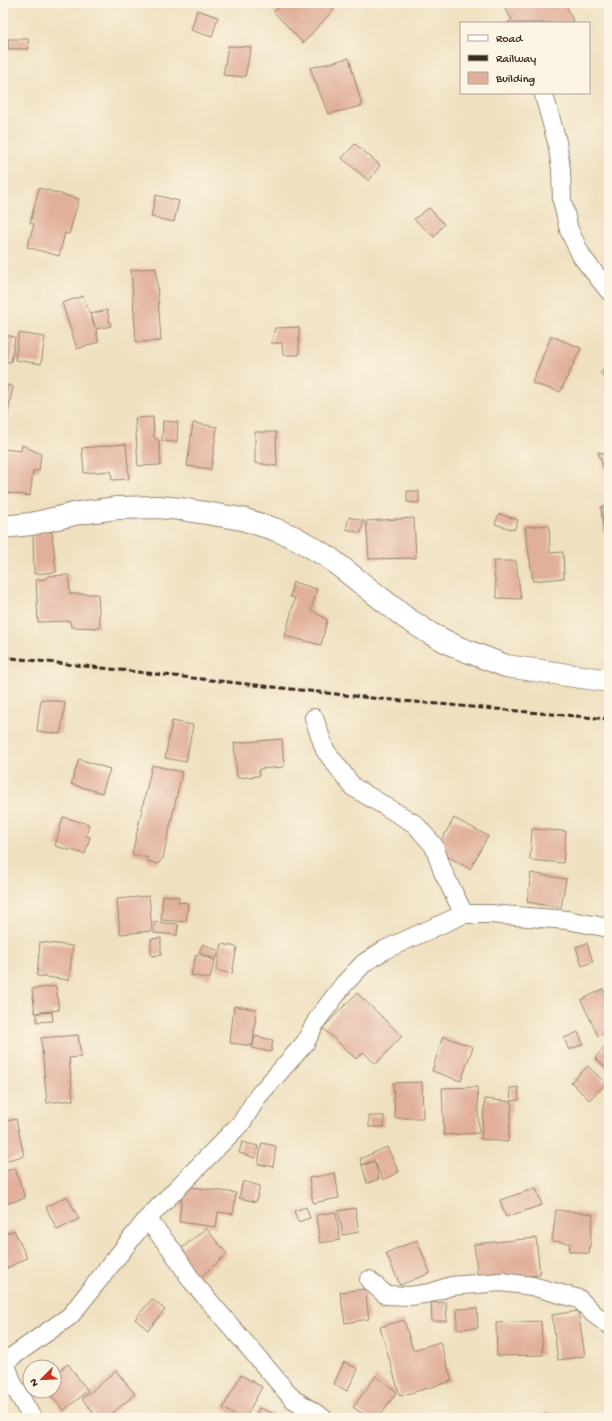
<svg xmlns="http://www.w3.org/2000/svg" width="612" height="1421" font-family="'Gochi Hand',sans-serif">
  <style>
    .building { fill: #e1b09c }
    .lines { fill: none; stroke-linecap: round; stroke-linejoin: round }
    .street-casing { stroke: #95856f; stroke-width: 20 }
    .secondary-casing { stroke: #95856f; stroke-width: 24 }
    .street { stroke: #fff; stroke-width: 18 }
    .secondary { stroke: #fff; stroke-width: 22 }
    .rail { stroke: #3b2a1e; stroke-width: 3; stroke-dasharray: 6 3; stroke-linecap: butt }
  </style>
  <rect width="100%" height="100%" fill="#fcf5e5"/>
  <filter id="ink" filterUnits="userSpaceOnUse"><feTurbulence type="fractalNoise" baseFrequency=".025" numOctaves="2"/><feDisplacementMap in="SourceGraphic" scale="8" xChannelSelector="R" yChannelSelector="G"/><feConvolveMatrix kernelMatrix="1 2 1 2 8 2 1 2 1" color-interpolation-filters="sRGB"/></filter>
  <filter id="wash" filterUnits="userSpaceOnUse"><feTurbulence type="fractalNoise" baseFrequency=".012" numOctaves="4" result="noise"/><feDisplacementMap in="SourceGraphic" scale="16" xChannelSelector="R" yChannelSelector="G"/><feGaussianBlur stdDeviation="0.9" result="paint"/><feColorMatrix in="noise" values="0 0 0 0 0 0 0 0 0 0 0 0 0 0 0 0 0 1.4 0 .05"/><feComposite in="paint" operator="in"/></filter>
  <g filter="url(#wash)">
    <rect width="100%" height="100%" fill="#efe0c0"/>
    <g id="blocks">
      <g class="building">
        <polygon points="284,3 327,3 334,9 303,43 274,12"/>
        <polygon points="502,3 531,3 533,8 542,3 565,3 574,23 507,23 512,20"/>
        <polygon points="197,10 218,17 212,37 191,30"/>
        <polygon points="8,39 28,39 29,49 8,49"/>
        <polygon points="228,46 251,47 245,77 223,75"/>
        <polygon points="349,58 362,106 328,114 310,68"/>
        <polygon points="355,144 380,165 369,181 342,158"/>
        <polygon points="39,188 79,199 69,234 65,233 59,256 27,247 34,224 30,223"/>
        <polygon points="156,195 179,201 174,222 151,217"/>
        <polygon points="429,208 444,224 434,237 414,219"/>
        <polygon points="156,268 161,341 136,342 131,270"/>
        <polygon points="83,296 95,327 91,314 107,310 111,326 96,329 98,342 77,349 62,303"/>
        <polygon points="299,327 299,355 283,355 282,343 271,343 275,328"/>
        <polygon points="19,333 45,337 41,364 15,360"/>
        <polygon points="3,335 15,337 11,362 3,361"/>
        <polygon points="551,336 581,348 560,392 532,383"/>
        <polygon points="609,368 609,381 602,371"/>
        <polygon points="3,384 13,387 6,422 3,421"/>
        <polygon points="609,385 609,394 605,388"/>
        <polygon points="153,417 154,437 159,441 161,465 138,466 135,418"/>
        <polygon points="163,421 178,422 177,442 162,441"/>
        <polygon points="193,423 217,427 211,469 187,466"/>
        <polygon points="255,432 276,432 277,466 255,463"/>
        <polygon points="126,444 129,479 112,480 111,471 84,473 82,448"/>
        <polygon points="22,445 41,454 39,471 33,471 30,496 3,492 3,449 21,451"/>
        <polygon points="598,452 609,455 609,473 606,474"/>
        <polygon points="407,491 419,491 419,503 407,502"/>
        <polygon points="609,506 609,532 604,532 601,507"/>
        <polygon points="499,514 518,520 514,530 495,524"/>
        <polygon points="349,517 364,521 361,533 346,529"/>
        <polygon points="414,518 416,558 369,559 366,521"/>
        <polygon points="549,525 550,553 563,552 564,578 533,581 525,527"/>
        <polygon points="52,532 56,572 34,574 33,533"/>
        <polygon points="493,561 516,561 521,599 497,598"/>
        <polygon points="69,575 70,594 98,594 100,628 71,627 70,621 38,622 36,580 46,579 48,576"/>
        <polygon points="293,582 317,589 311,610 327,620 321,645 285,636 295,598 290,597"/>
        <polygon points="41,699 65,702 61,734 37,731"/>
        <polygon points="172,721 193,725 186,762 165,758"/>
        <polygon points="282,739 284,767 259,769 259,776 237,778 234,743"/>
        <polygon points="79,759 110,769 102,793 71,784"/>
        <polygon points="152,765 182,772 163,858 158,864 147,861 148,858 132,854"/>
        <polygon points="63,817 89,824 86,836 90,837 85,854 55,846"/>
        <polygon points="454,818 488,836 470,869 436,850"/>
        <polygon points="532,829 566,831 563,863 530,860"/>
        <polygon points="531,873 566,879 561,908 527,902"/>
        <polygon points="163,895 179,897 178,902 188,903 186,922 161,920"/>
        <polygon points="149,896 152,931 120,934 117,899"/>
        <polygon points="154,922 178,924 177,935 154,933"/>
        <polygon points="161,938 161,955 151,956 151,939"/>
        <polygon points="40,942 73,946 69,980 37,976"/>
        <polygon points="587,943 593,962 582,966 576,947"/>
        <polygon points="203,944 219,951 216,959 215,959 210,979 191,975 196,954 214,959 199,952"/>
        <polygon points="222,944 237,947 232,974 216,970"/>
        <polygon points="56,986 59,1010 35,1013 32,989"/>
        <polygon points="603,989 609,1001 609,1031 598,1036 581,1000"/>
        <polygon points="357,993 402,1036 376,1064 363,1052 356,1059 323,1028"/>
        <polygon points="234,1006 256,1009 253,1046 230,1043"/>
        <polygon points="52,1012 53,1021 37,1022 37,1013"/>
        <polygon points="578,1032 583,1044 569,1050 564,1038"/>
        <polygon points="78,1035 81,1057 69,1058 73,1100 47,1103 41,1038"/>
        <polygon points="255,1036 273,1040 271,1052 252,1048"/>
        <polygon points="443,1036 473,1047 461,1081 432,1071"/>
        <polygon points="609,1043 609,1071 595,1058"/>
        <polygon points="588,1066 606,1084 589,1100 571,1082"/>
        <polygon points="422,1082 423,1118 395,1118 393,1083"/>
        <polygon points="477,1087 479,1133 444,1135 442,1088"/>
        <polygon points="518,1087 519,1100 511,1101 510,1088"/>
        <polygon points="485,1099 512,1102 508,1142 481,1139"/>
        <rect x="369" y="1116" width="15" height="11"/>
        <polygon points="16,1119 24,1156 3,1161 3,1122"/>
        <polygon points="242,1142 258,1146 255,1158 239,1153"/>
        <polygon points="262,1143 276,1146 273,1167 258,1164"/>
        <polygon points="387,1147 399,1172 383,1180 374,1160 362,1165 360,1159"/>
        <polygon points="375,1162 379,1179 367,1183 362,1165"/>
        <polygon points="15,1168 25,1198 3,1205 3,1172"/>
        <polygon points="335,1173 339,1198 313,1203 309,1178"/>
        <polygon points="243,1181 260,1186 256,1202 239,1198"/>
        <polygon points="183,1186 236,1193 233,1214 218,1212 216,1227 179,1222"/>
        <polygon points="536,1188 542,1205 506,1217 500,1200"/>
        <polygon points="67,1196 79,1219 57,1230 46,1207"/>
        <polygon points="306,1207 310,1218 298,1222 294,1211"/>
        <polygon points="355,1208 359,1232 343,1235 338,1211"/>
        <polygon points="556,1210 593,1214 589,1254 569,1251 570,1243 552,1241"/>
        <polygon points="336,1212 340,1240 320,1243 316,1215"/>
        <polygon points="206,1228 227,1254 197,1280 175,1254"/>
        <polygon points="14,1230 27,1258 5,1269 3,1266 3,1235"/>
        <polygon points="536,1238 540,1275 478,1281 474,1244"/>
        <polygon points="417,1240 430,1273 400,1285 386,1253"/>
        <polygon points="365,1289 369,1319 345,1323 340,1292"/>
        <polygon points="152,1299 165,1310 148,1330 135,1319"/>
        <polygon points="446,1302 447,1321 432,1321 431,1303"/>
        <polygon points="477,1308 478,1328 457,1329 457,1309"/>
        <polygon points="578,1311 585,1356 558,1360 552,1315"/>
        <polygon points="404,1320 413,1350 440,1342 452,1381 400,1396 380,1327"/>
        <polygon points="541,1321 543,1355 497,1356 496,1323"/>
        <polygon points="344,1362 358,1369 347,1391 334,1384"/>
        <polygon points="68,1364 88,1391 63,1411 48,1391 54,1391 54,1374"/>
        <polygon points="116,1371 135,1394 107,1418 98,1418 82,1399"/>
        <polygon points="241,1375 262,1387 245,1418 239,1418 223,1408"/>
        <polygon points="376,1376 397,1392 378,1418 368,1418 353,1407"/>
        <polygon points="259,1408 285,1418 255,1418"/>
        <polygon points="544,1414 566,1417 566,1418 543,1418"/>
      </g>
    </g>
  </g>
  <g filter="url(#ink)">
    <use href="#blocks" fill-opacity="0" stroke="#95856f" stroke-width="1"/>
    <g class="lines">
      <g class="street-casing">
        <g id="street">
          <polyline points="544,95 557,142 561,169 562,200 569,230 582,257 609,291"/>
          <polyline points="314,718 325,750 353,787 415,824 434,846 443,872 464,914"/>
          <polyline points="147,1219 172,1250 192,1281 293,1399 323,1418"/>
          <polyline points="369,1280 386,1295 410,1296 430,1293 451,1286 501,1282 532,1286 579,1299 594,1314 609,1325"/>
          <polyline points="5,1362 13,1384 32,1418"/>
          <polyline points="3,1363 70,1316 147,1219 242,1122 258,1096 305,1043 317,1020 344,984 364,963 384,950 464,914 490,914 567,920 609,928"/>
        </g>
      </g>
      <g class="secondary-casing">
        <polyline id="secondary" points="3,527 31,524 79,513 117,508 159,507 181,509 242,519 274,529 296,538 328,557 406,618 431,634 459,648 506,666 609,681"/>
      </g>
      <use href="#street" class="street"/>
      <use href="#secondary" class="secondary"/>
      <polyline class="rail" points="3,657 381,699 609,719"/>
    </g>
  </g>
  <rect width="612" height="1421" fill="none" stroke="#fcf5e5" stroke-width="16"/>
  <rect x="460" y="22" width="130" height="72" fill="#fcf5e5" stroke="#afa495"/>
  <rect x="468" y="35" width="20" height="6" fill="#ffffff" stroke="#afa495"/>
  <text x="496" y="42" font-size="12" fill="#3b2a1e">Road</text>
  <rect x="468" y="55" width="20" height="6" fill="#3b2a1e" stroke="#afa495"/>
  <text x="496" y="62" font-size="12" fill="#3b2a1e">Railway</text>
  <rect x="468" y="72" width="20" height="12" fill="#e1b09c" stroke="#afa495"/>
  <text x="496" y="82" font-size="12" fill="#3b2a1e">Building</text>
  <g transform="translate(42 1379) rotate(246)"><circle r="19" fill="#fcf5e5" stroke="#afa495"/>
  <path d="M0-3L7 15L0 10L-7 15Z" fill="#c8321e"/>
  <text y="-6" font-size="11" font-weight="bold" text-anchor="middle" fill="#3b2a1e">N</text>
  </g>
</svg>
